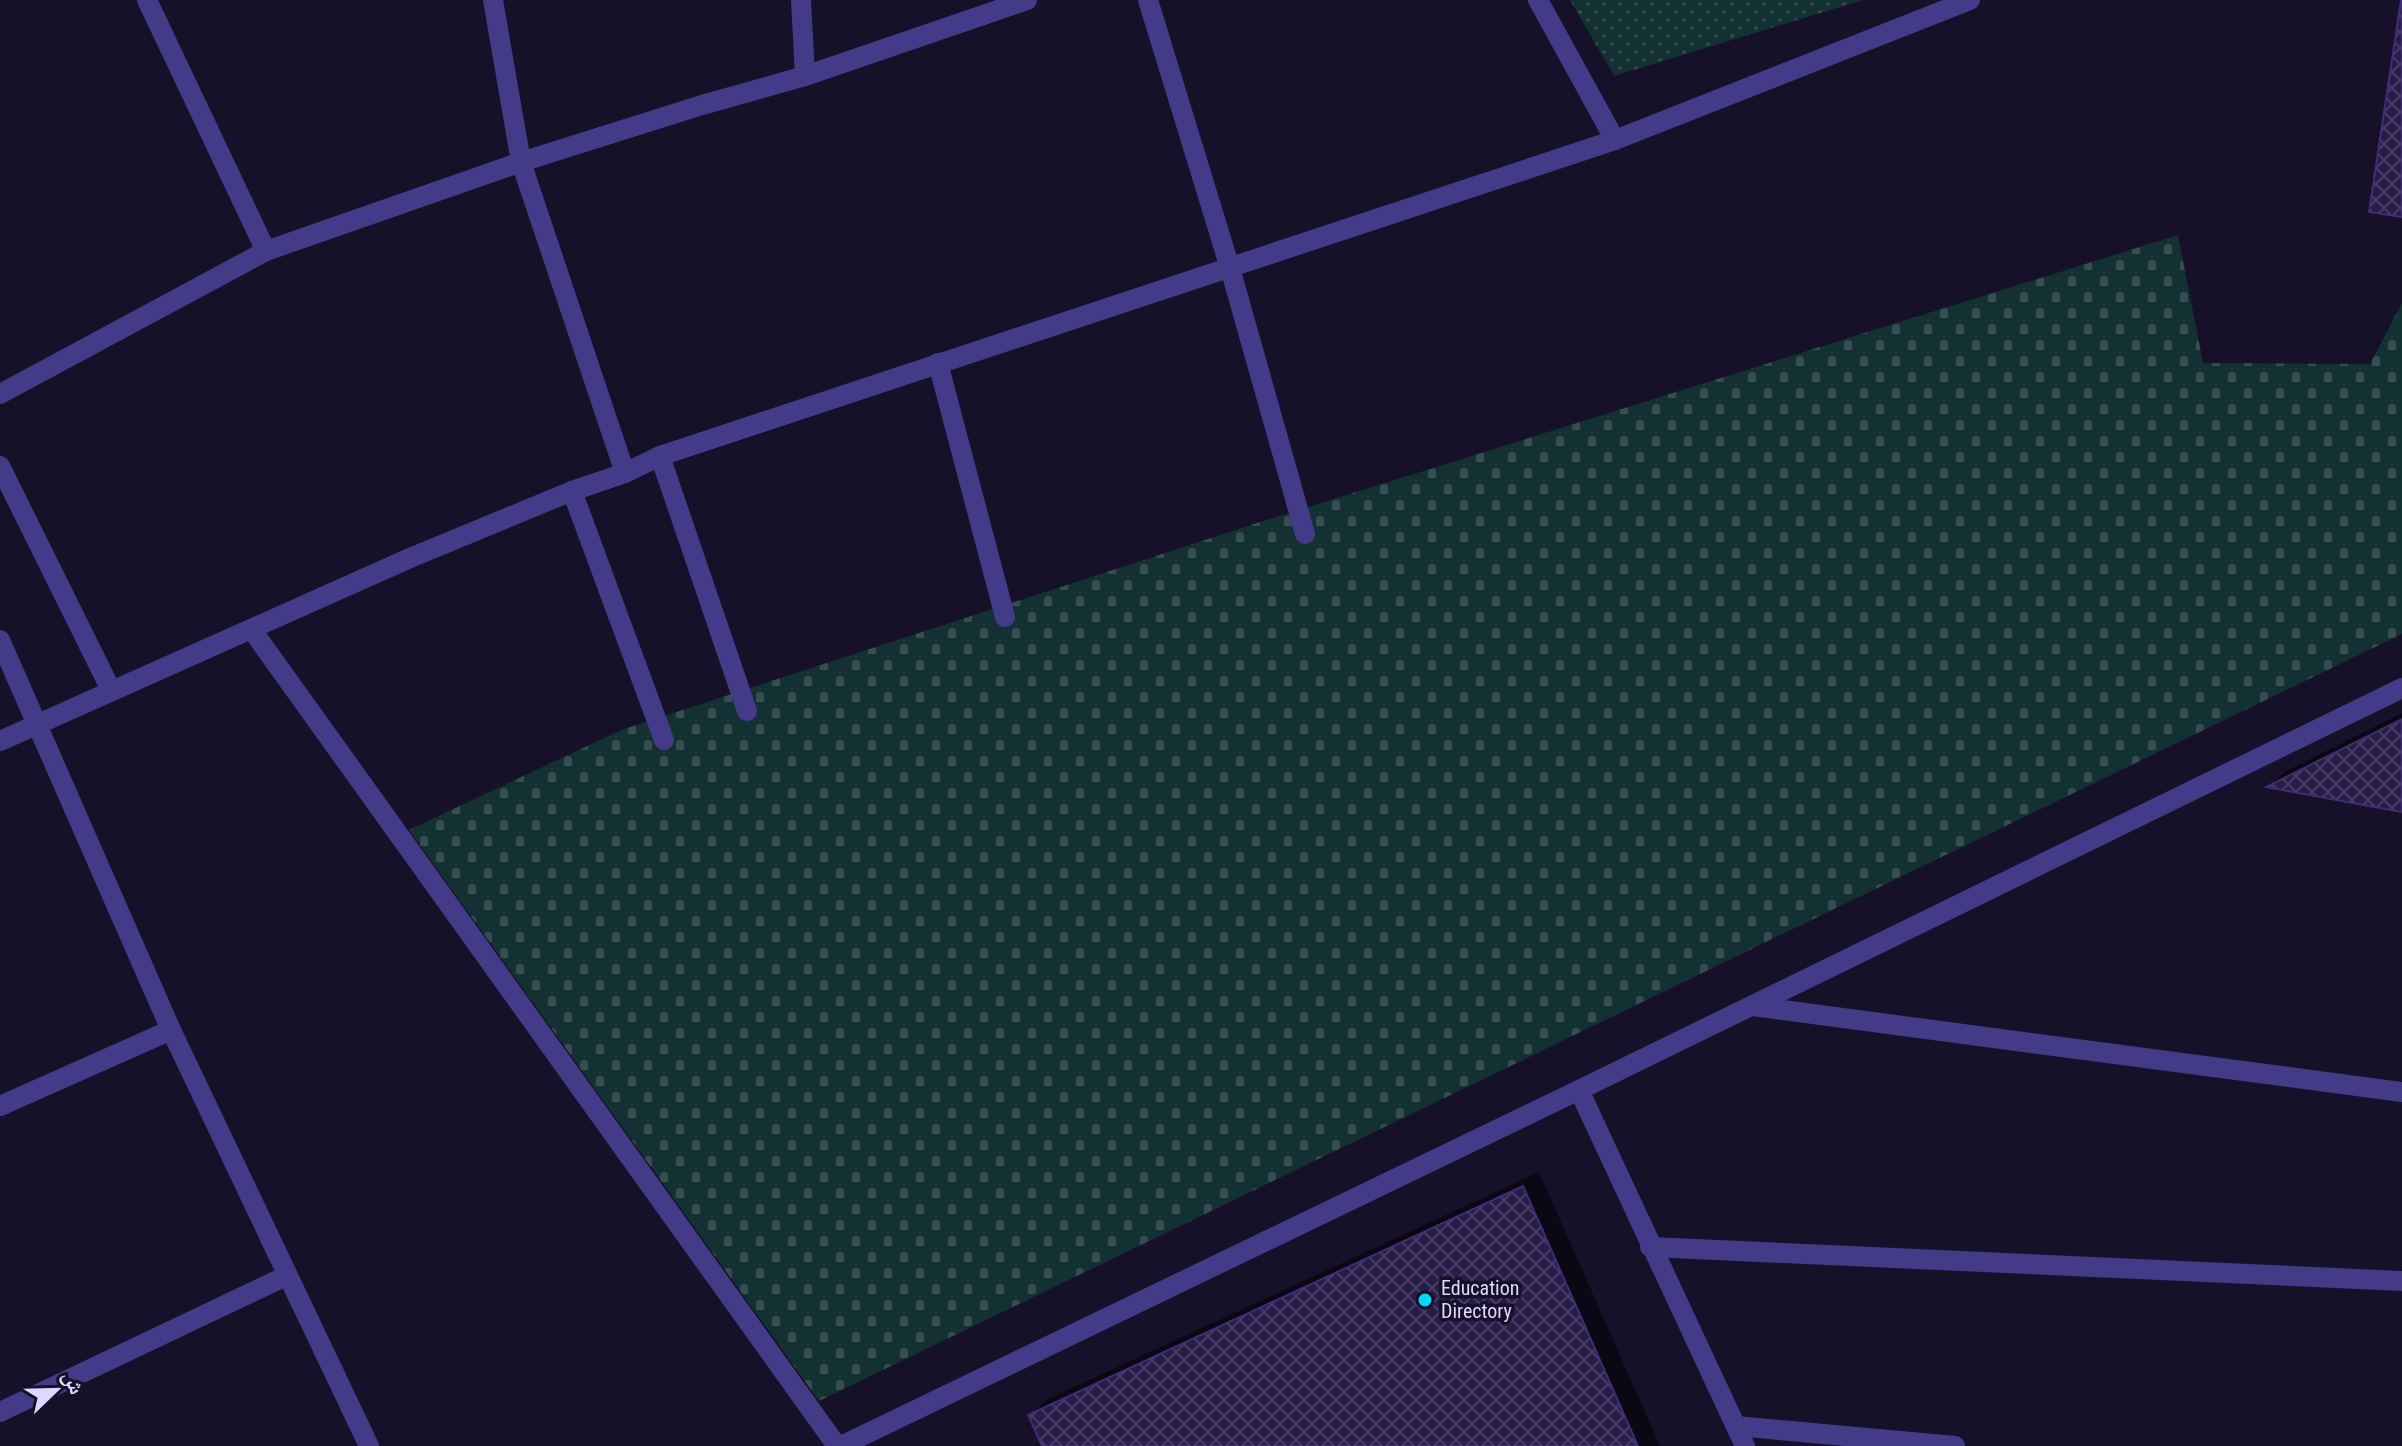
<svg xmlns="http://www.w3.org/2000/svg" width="2402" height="1446" font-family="'Roboto Condensed','Noto Naskh Arabic',sans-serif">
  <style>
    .cemetery { fill: url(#cemetery-stones) }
    .park { fill: url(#park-dots) }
    .shadow { fill: #0007 }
    .building { fill: url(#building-cross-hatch); stroke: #402e75; stroke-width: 2 }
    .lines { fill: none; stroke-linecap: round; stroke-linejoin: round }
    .minor { stroke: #433b87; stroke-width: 20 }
    .tertiary { stroke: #433b87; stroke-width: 20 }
    .poi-dot { fill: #05d6fd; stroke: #161028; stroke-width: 3 }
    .labels { text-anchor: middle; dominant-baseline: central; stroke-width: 7; stroke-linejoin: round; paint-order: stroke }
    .poi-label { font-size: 20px; fill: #ded7ff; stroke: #161028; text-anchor: start }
  </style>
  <defs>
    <pattern id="cemetery-stones" width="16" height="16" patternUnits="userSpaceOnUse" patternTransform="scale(2)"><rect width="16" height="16" fill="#133132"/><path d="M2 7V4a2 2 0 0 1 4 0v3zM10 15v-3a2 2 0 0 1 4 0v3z" fill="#354e51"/></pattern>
    <pattern id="park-dots" width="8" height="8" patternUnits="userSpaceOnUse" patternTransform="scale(2)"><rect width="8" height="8" fill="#133132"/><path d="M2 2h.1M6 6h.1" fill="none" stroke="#354e51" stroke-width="1.8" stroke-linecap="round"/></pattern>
    <pattern id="building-cross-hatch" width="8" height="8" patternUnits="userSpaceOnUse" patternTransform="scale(2)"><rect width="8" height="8" fill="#281c49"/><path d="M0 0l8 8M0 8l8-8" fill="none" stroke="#473c64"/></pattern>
  </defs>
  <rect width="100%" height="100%" fill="#161028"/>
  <polygon class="cemetery" points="2178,235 2203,363 2370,364 2402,303 2402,634 819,1401 409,830 621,730 1254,524"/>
  <polygon class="park" points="1570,0 1863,0 1614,76"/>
  <g class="shadow">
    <polygon points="2402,713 2402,810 2270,786 2284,772"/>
    <polygon points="1539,1172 1660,1446 1044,1446 1030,1415 1046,1400"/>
  </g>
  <g class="building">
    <polygon points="2401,0 2402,0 2402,217 2369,212"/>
    <polygon points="2402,719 2402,812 2266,787"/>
    <polygon points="1523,1186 1638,1446 1042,1446 1028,1415"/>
  </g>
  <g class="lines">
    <g class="minor">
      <polyline points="147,0 266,251"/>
      <polyline points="493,0 521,162 625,473"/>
      <polyline points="801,0 805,76"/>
      <polyline points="1148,0 1230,268 1305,534"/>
      <polyline points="1538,0 1615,140"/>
      <polyline points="938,363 1005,617"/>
      <polyline points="0,394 266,251 521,162 702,105 805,76 1027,0"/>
      <polyline points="660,456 747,711"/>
      <polyline points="0,466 111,690"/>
      <polyline points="572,491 664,740"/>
      <polyline points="252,630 837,1446"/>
      <polyline points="0,640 171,1030 369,1446"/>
      <polyline points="0,741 410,558 572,491 625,473 660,456 1615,140 1970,0"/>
      <polyline points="1752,1006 2402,1092"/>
      <polyline points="1579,1090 1745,1446"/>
      <polyline points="0,1106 171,1030"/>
      <polyline points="1650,1247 2402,1281"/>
      <polyline points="0,1412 286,1276"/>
      <polyline points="1736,1426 1955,1446"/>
    </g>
    <polyline class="tertiary" points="841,1446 1579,1090 2402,688"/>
  </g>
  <circle class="poi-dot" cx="1425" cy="1300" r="8"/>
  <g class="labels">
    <g class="poi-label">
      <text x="1441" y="1288">Education<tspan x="1441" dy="23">Directory</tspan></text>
    </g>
  </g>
  <g transform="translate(56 1390) rotate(67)" stroke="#161028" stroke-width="6" paint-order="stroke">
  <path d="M0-6L14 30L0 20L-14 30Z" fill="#ded7ff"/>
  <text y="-12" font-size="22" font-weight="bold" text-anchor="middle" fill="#ded7ff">ش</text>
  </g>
</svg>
